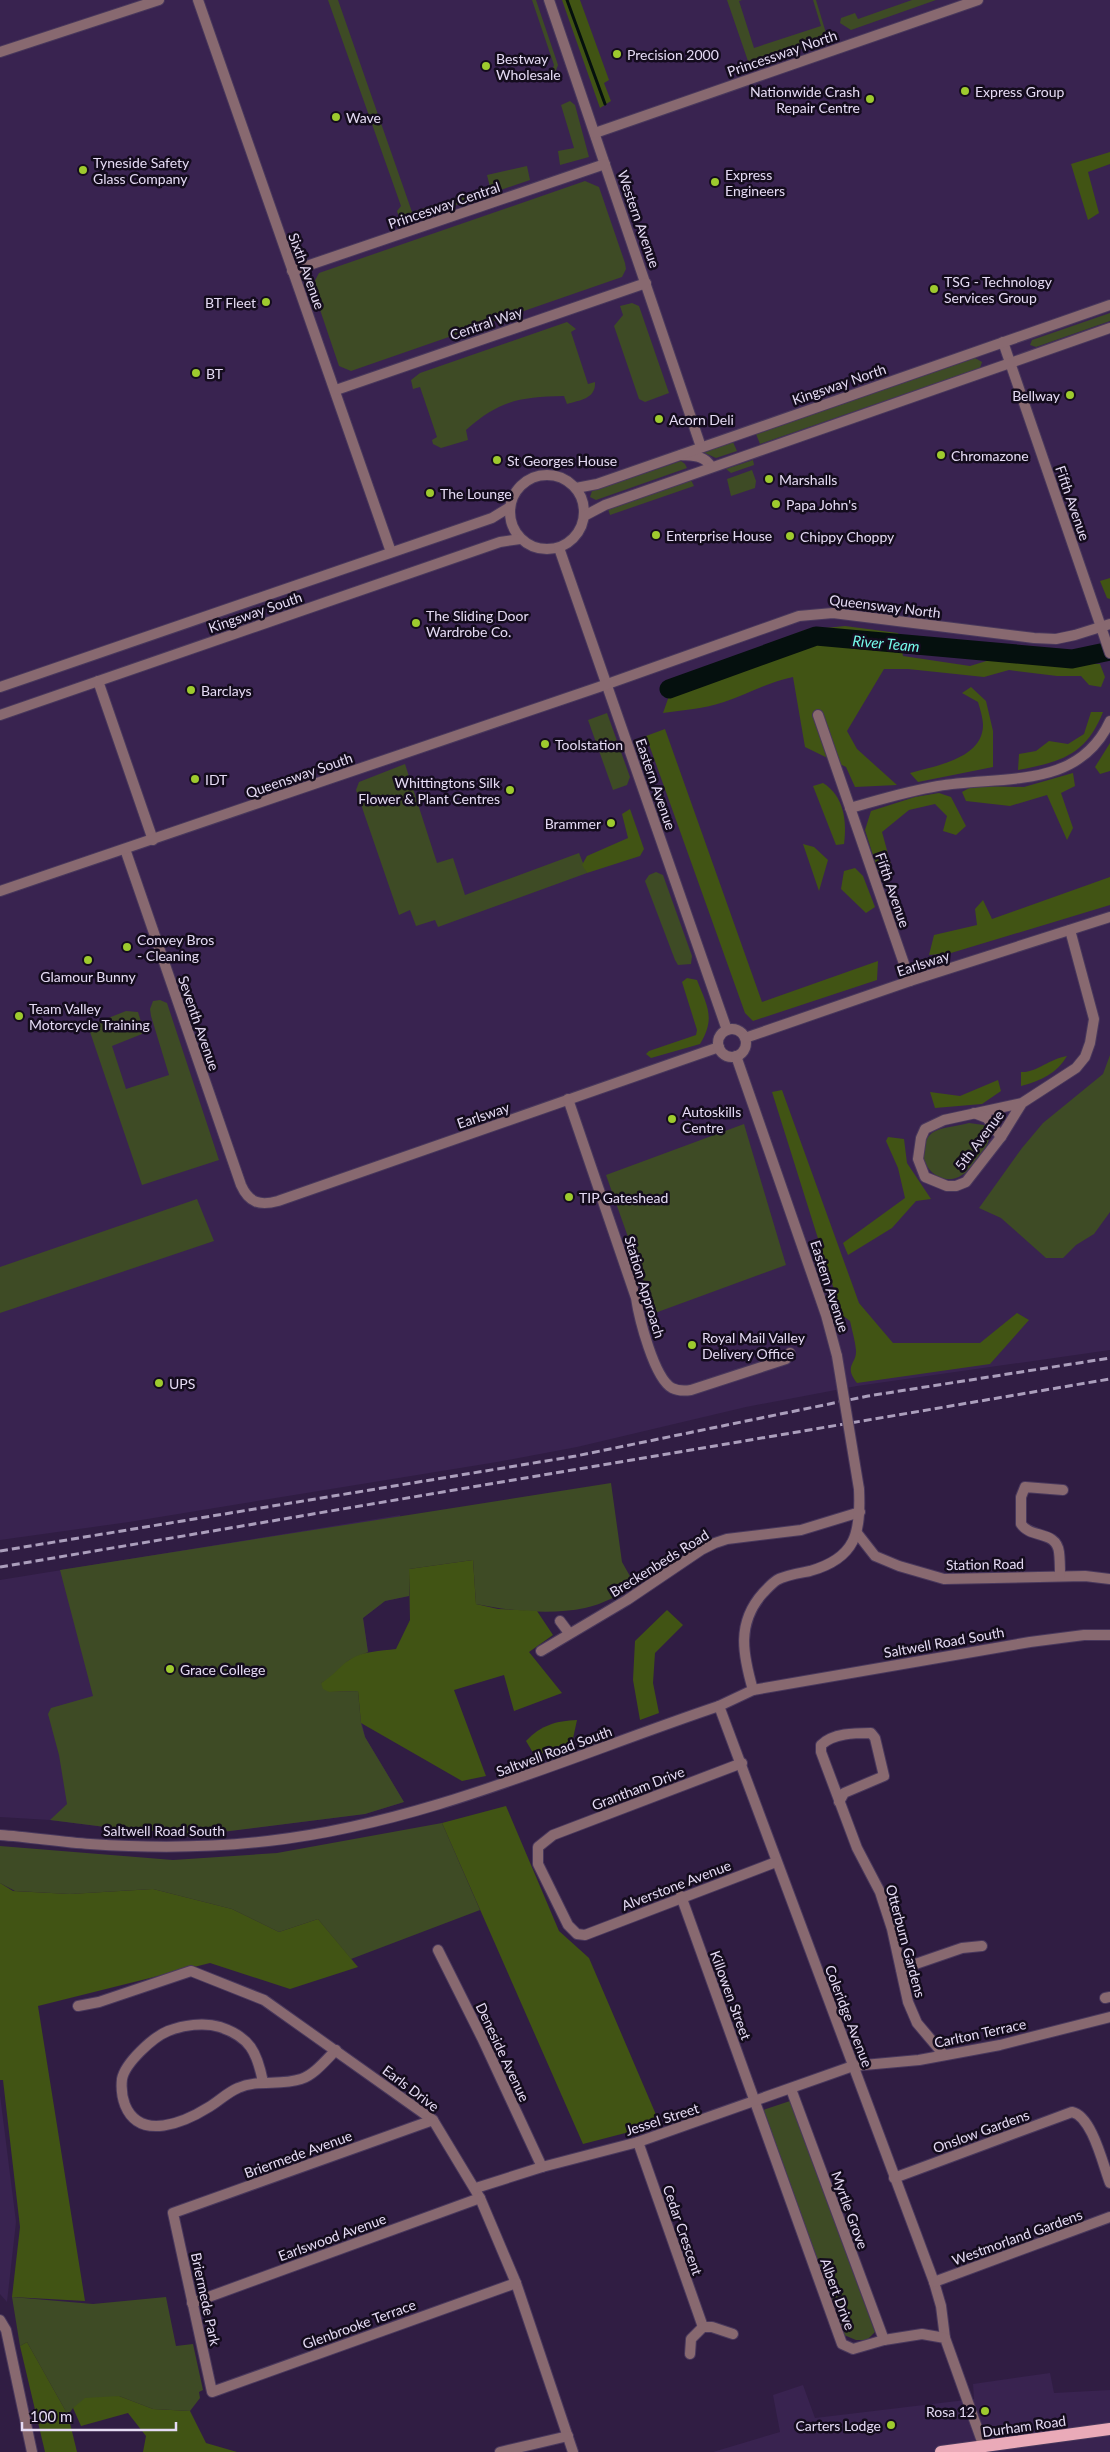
<svg xmlns="http://www.w3.org/2000/svg" width="1110" height="2452" font-family="Lato,sans-serif">
  <style>
    .built { fill: #392350 }
    .green { fill: #3e4b25 }
    .forest { fill: #415414 }
    .lines { fill: none; stroke-linecap: round; stroke-linejoin: round }
    .stream { stroke: #05100e; stroke-width: 3 }
    .river { stroke: #05100e; stroke-width: 19 }
    .minor-casing { stroke: #49385c; stroke-width: 12 }
    .major-casing { stroke: #49385c; stroke-width: 14 }
    .minor { stroke: #886970; stroke-width: 10 }
    .major { stroke: #eaaab8; stroke-width: 12 }
    .rail { stroke: #ab9ebc; stroke-width: 3; stroke-dasharray: 8 4; stroke-linecap: butt }
    .minor-bridge-casing { stroke: #49385c; stroke-width: 12; stroke-linecap: butt }
    .minor-bridge { stroke: #886970; stroke-width: 10 }
    .poi-dot { fill: #9eca2e; stroke: #140c1d; stroke-width: 2 }
    .labels { text-anchor: middle; dominant-baseline: central; stroke-width: 5; stroke-linejoin: round; paint-order: stroke }
    .street-label { font-size: 14px; fill: #e5dbf4; stroke: #140c1d }
    .poi-label { font-size: 14px; fill: #e5dbf4; stroke: #140c1d; text-anchor: start }
    .water-label { font-size: 15px; font-style: italic; fill: #74faea; stroke: #140c1d }
  </style>
  <rect width="100%" height="100%" fill="#301d43"/>
  <g class="built">
    <polygon points="0,0 1110,0 1110,1350 857,1386 746,1407 577,1447 497,1462 129,1522 0,1540"/>
    <polygon points="400,1515 409,1596 385,1601 363,1618 368,1652 349,1660 365,1737 404,1802 365,1814 182,1837 133,1827 129,1830 50,1820 0,1817 0,1580"/>
    <polygon points="0,2095 16,2222 7,2302 0,2294"/>
    <polygon points="1050,2373 1054,2393 1110,2390 1110,2452 713,2452 780,2432 773,2395 803,2385 815,2418 974,2399 973,2384"/>
  </g>
  <g class="green">
    <polygon points="328,0 338,0 412,212 490,187 487,175 527,166 530,180 401,224 397,211 401,206"/>
    <polygon points="532,0 536,0 558,65 555,73 550,76 554,65"/>
    <polygon points="727,0 742,0 739,1 754,48 821,26 813,0 816,0 826,33 821,42 750,67"/>
    <polygon points="912,0 936,0 851,30 840,23 841,18 855,13 858,19"/>
    <polygon points="570,101 575,105 589,157 560,165 558,151 574,148 561,105"/>
    <polygon points="585,181 599,187 625,263 626,269 622,277 351,371 339,366 312,286 319,273"/>
    <polygon points="632,303 639,306 669,393 645,402 639,399 614,326 623,315 620,306"/>
    <polygon points="1110,313 1110,321 1036,347 1030,345 1032,340"/>
    <path d="M567 322 576 329 571 332 588 384 595 382C596 399 580 400 567 404L564 396C520 397 500 400 466 430L468 440 441 448 433 444 432 440 437 437 420 387 413 389 411 380 420 373Z"/>
    <polygon points="975,358 982,362 980,368 760,444 756,434"/>
    <polygon points="733,442 737,451 716,458 703,452"/>
    <polygon points="753,460 754,465 731,473 726,469"/>
    <polygon points="681,461 685,464 687,468 596,500 590,497 592,491"/>
    <polygon points="752,470 756,481 755,488 731,496 727,479"/>
    <polygon points="691,480 694,486 610,515 608,509"/>
    <polygon points="607,713 630,777 627,785 613,790 588,720"/>
    <polygon points="405,764 437,863 453,858 465,895 579,853 587,873 438,927 435,920 416,926 410,910 399,915 356,790 359,782"/>
    <polygon points="656,872 663,875 692,956 691,964 678,965 675,960 645,881 649,875"/>
    <polygon points="160,1000 167,1003 219,1160 142,1185 88,1026 126,1011 138,1012 143,1028 142,1034 112,1046 126,1089 169,1075 151,1016 150,1009 153,1001"/>
    <polygon points="1110,1055 1110,1212 1094,1234 1076,1245 1063,1258 1046,1258 1001,1218 979,1208 1022,1148 1043,1123 1103,1074"/>
    <path d="M969 1123 984 1125C992 1134 990 1143 982 1152 976 1159 970 1171 962 1175 936 1192 908 1153 932 1133 940 1127 959 1126 969 1123Z"/>
    <polygon points="744,1124 786,1265 655,1313 606,1175"/>
    <polygon points="197,1199 214,1241 0,1313 0,1267"/>
    <path d="M611 1483 622 1562 635 1585C620 1595 603 1604 585 1608 552 1615 509 1611 476 1604L473 1560 409 1569V1596L385 1601 363 1618 368 1652 349 1660 330 1678 321 1683 329 1692 358 1691 361 1723 365 1737 404 1802 365 1814 182 1837 133 1827 129 1830 50 1820 67 1804 59 1755 48 1714 51 1708 93 1696 60 1570Z"/>
    <polygon points="442,1823 480,1910 351,1959 318,1919 279,1932 232,1909 153,1889 70,1894 15,1891 0,1883 0,1846 173,1860 277,1853"/>
    <polygon points="790,2101 875,2332 867,2340 856,2340 844,2335 763,2110"/>
    <polygon points="12,2297 93,2304 166,2297 176,2346 193,2344 203,2390 199,2392 200,2398 190,2411 153,2409 119,2396 73,2408 68,2415 27,2342 20,2346"/>
  </g>
  <g class="forest">
    <polygon points="562,0 580,0 609,80 604,83 611,101 600,108"/>
    <polygon points="1110,152 1110,164 1088,172 1099,213 1088,220 1071,164"/>
    <polygon points="1110,578 1110,599 1107,598 1100,581"/>
    <path d="M845 626 898 633 903 656 970 666 993 659 1100 664 1105 677 1101 687 1089 685 1081 676H1057L1009 670 984 677 908 669H884L847 731 857 749 897 785 855 787 846 767 805 747 793 677C768 682 748 694 724 702 704 709 683 710 663 713L669 696 706 668 805 630Z"/>
    <path d="M971 687 986 701 993 731V767L918 782 910 773C934 766 983 759 983 725 983 718 980 709 978 702L962 693Z"/>
    <path d="M1091 712H1103C1086 755 1061 762 1018 770L1019 754 1036 751 1049 741 1068 744 1084 734Z"/>
    <polygon points="665,729 762,1002 878,961 877,980 753,1021 745,1013 646,736"/>
    <polygon points="1110,743 1110,771 1100,774 1095,767"/>
    <polygon points="1073,773 1075,786 1061,793 1073,828 1067,840 1047,795 1010,806 966,801 962,792 973,786 1024,787"/>
    <path d="M823 783C844 796 847 821 844 844L836 845 813 786Z"/>
    <polygon points="939,793 951,797 966,826 956,835 943,831 947,816 935,804 909,810 882,832 893,872 885,878 878,871 865,830 871,811 915,797"/>
    <polygon points="630,809 644,849 640,856 587,873 582,865 587,856 628,838 622,814"/>
    <polygon points="803,844 814,847 828,860 819,891"/>
    <polygon points="855,868 863,876 875,907 866,913 841,889 844,871"/>
    <polygon points="1110,877 1110,905 951,953 929,955 934,935 977,925 975,909 983,900 992,919"/>
    <path d="M687 978 697 980C707 1006 716 1018 700 1044L651 1058 646 1054 649 1051 696 1035 697 1030 682 982Z"/>
    <path d="M1067 1056C1057 1073 1041 1081 1021 1086V1072C1036 1073 1049 1059 1067 1056Z"/>
    <polygon points="998,1080 1001,1091 982,1104 935,1108 930,1092 960,1096"/>
    <path d="M782 1090 859 1303 893 1343H980L1017 1313 1029 1320 990 1364 857 1383C843 1365 857 1364 856 1350 855 1340 852 1331 850 1321L842 1315 772 1092Z"/>
    <polygon points="888,1137 904,1139 907,1163 931,1199 916,1201 892,1228 848,1255 843,1243 905,1198 898,1168 886,1141"/>
    <path d="M473 1560 476 1604 498 1609 537 1611 553 1635 529 1652 562 1693 514 1711 504 1675 454 1690 486 1776 462 1781 361 1723 358 1691 329 1692 323 1689 321 1683C332 1677 339 1667 349 1660 363 1651 380 1651 396 1649L410 1620 409 1569Z"/>
    <polygon points="667,1610 683,1625 655,1653 653,1683 659,1713 640,1720 633,1680 635,1641"/>
    <path d="M577 1720 572 1743 535 1756 526 1741C541 1725 556 1721 577 1720Z"/>
    <polygon points="506,1806 559,1931 589,1958 660,2124 583,2144 442,1823"/>
    <polygon points="0,1883 13,1891 70,1894 153,1889 232,1909 279,1932 318,1919 358,1967 290,1989 210,1963 38,2006 85,2301 12,2297 20,2227 3,2080 0,2080"/>
    <polygon points="27,2342 68,2415 77,2452 45,2452 20,2346"/>
    <polygon points="119,2396 153,2409 190,2411 206,2443 237,2452 143,2452 146,2436 128,2413 81,2426 73,2408 85,2398"/>
  </g>
  <g class="lines">
    <polyline class="stream" points="567,0 605,104"/>
    <polyline class="river" points="669,689 816,636 1072,659 1110,651"/>
    <g class="minor-casing">
      <g id="minor">
        <polyline points="198,0 391,552"/>
        <polyline points="549,0 701,447"/>
        <polyline points="0,52 159,0"/>
        <polyline points="595,133 978,0"/>
        <polyline points="292,271 605,164"/>
        <polyline points="1003,342 1110,653"/>
        <polyline points="336,390 646,283"/>
        <path d="M681 455C693 456 705 455 711 467"/>
        <circle cx="547" cy="512" r="37"/>
        <polyline points="576,488 597,484 1110,305"/>
        <polyline points="584,516 605,505 1110,328"/>
        <polyline points="559,548 727,1030"/>
        <polyline points="98,681 153,840"/>
        <polyline points="0,687 492,518 510,507"/>
        <polyline points="0,715 500,542 520,539"/>
        <polyline points="818,715 910,981"/>
        <path d="M850 808C879 800 908 791 938 786 1001 775 1078 791 1110 721"/>
        <path d="M125 849 241 1185C249 1203 260 1206 278 1201L719 1047"/>
        <polyline points="0,891 599,687 799,616 833,613 1034,638 1056,639 1075,635 1110,624"/>
        <circle cx="732" cy="1043" r="14"/>
        <polyline points="745,1038 910,981 1110,917"/>
        <polyline points="736,1056 826,1315 837,1356"/>
        <path d="M568 1099 636 1298C639 1318 654 1378 672 1388 678 1391 685 1391 691 1390L786 1359 790 1353"/>
        <polyline points="1022,1103 1001,1137 966,1182 956,1186 947,1186 925,1177 918,1159 921,1138 925,1129 944,1120 1022,1103 1076,1068 1085,1057 1090,1043 1094,1019 1070,930"/>
        <polyline points="974,1113 987,1118 1001,1137"/>
        <polyline points="857,1533 875,1556 899,1566 944,1579 1085,1576 1110,1579"/>
        <path d="M1060 1576C1060 1568 1060 1560 1059 1552 1056 1530 1031 1539 1021 1524V1497L1025 1487 1063 1490"/>
        <polyline points="560,1621 569,1633"/>
        <polyline points="541,1651 627,1600 701,1550 715,1543 727,1539 801,1530 860,1512"/>
        <path d="M753 1690C743 1655 736 1623 763 1593 767 1589 772 1583 777 1580 785 1575 800 1573 810 1571 856 1558 861 1533 859 1489"/>
        <polyline points="719,1706 934,2282 941,2306 945,2338"/>
        <polyline points="742,1763 553,1835 538,1847 538,1864 568,1925 577,1934 585,1935 776,1862"/>
        <path d="M839 1802 844 1793 884 1776 875 1738 871 1733C855 1733 833 1733 821 1745V1752L857 1848 880 1892 892 1929 908 2002 917 2023 944 2055"/>
        <path d="M0 1835C30 1837 60 1842 90 1844 149 1848 209 1848 268 1841 426 1823 570 1756 719 1706L753 1690 1030 1642 1084 1635H1110"/>
        <polyline points="681,1896 842,2344 853,2349 884,2340 922,2334 945,2338 984,2447"/>
        <polyline points="438,1950 482,2038 542,2167"/>
        <polyline points="901,1969 962,1948 982,1946"/>
        <polyline points="1105,1998 1110,1997"/>
        <polyline points="78,2006 99,2002 191,1971 264,2000 433,2120 480,2198 516,2283 573,2452"/>
        <path d="M263 2082C257 2052 250 2037 220 2027 204 2022 183 2025 168 2031 153 2037 125 2063 122 2079 121 2088 122 2097 125 2105 140 2142 185 2122 209 2107 219 2101 228 2092 238 2088 258 2079 280 2086 301 2079 314 2075 326 2060 336 2050"/>
        <polyline points="791,2089 884,2340"/>
        <polyline points="433,2120 173,2213 212,2392 516,2283"/>
        <polyline points="638,2142 703,2327"/>
        <path d="M894 2178 1072 2112C1092 2116 1103 2165 1110 2183"/>
        <polyline points="476,2188 542,2167 638,2142 853,2066 919,2060 1000,2045 1110,2017"/>
        <polyline points="934,2282 1110,2217"/>
        <polyline points="192,2303 480,2198"/>
        <polyline points="0,2320 6,2330 32,2452"/>
        <polyline points="690,2354 691,2339 703,2327 712,2327 733,2334"/>
        <polyline points="500,2452 568,2436"/>
      </g>
    </g>
    <g class="major-casing">
      <polyline id="major" points="941,2452 1110,2429"/>
    </g>
    <use href="#minor" class="minor"/>
    <use href="#major" class="major"/>
    <g class="rail">
      <polyline points="0,1551 576,1456 868,1396 1110,1358"/>
      <polyline points="0,1567 1110,1379"/>
    </g>
    <g class="minor-bridge-casing">
      <polyline id="minor-bridge" points="837,1356 859,1489"/>
    </g>
    <use href="#minor-bridge" class="minor-bridge"/>
  </g>
  <g class="poi-dot">
    <circle cx="617" cy="54" r="5"/>
    <circle cx="486" cy="66" r="5"/>
    <circle cx="965" cy="91" r="5"/>
    <circle cx="870" cy="99" r="5"/>
    <circle cx="336" cy="117" r="5"/>
    <circle cx="83" cy="170" r="5"/>
    <circle cx="715" cy="182" r="5"/>
    <circle cx="934" cy="289" r="5"/>
    <circle cx="266" cy="302" r="5"/>
    <circle cx="196" cy="373" r="5"/>
    <circle cx="1070" cy="395" r="5"/>
    <circle cx="659" cy="419" r="5"/>
    <circle cx="941" cy="455" r="5"/>
    <circle cx="497" cy="460" r="5"/>
    <circle cx="769" cy="479" r="5"/>
    <circle cx="430" cy="493" r="5"/>
    <circle cx="776" cy="504" r="5"/>
    <circle cx="656" cy="535" r="5"/>
    <circle cx="790" cy="536" r="5"/>
    <circle cx="416" cy="623" r="5"/>
    <circle cx="191" cy="690" r="5"/>
    <circle cx="545" cy="744" r="5"/>
    <circle cx="195" cy="779" r="5"/>
    <circle cx="510" cy="790" r="5"/>
    <circle cx="611" cy="823" r="5"/>
    <circle cx="127" cy="947" r="5"/>
    <circle cx="88" cy="960" r="5"/>
    <circle cx="19" cy="1016" r="5"/>
    <circle cx="672" cy="1119" r="5"/>
    <circle cx="569" cy="1197" r="5"/>
    <circle cx="692" cy="1345" r="5"/>
    <circle cx="159" cy="1383" r="5"/>
    <circle cx="170" cy="1669" r="5"/>
    <circle cx="985" cy="2411" r="5"/>
    <circle cx="891" cy="2425" r="5"/>
  </g>
  <g class="labels">
    <g class="street-label">
      <text transform="translate(782 53) rotate(-19)">Princessway North</text>
      <text transform="translate(444 205) rotate(-19)">Princesway Central</text>
      <text transform="translate(639 219) rotate(71)">Western Avenue</text>
      <text transform="translate(307 271) rotate(70)">Sixth Avenue</text>
      <text transform="translate(486 323) rotate(-19)">Central Way</text>
      <text transform="translate(839 384) rotate(-19)">Kingsway North</text>
      <text transform="translate(1073 503) rotate(71)">Fifth Avenue</text>
      <text transform="translate(885 606) rotate(7)">Queensway North</text>
      <text transform="translate(255 612) rotate(-19)">Kingsway South</text>
      <text transform="translate(299 775) rotate(-19)">Queensway South</text>
      <text transform="translate(656 784) rotate(71)">Eastern Avenue</text>
      <text transform="translate(893 890) rotate(71)">Fifth Avenue</text>
      <text transform="translate(923 963) rotate(-18)">Earlsway</text>
      <text transform="translate(199 1023) rotate(71)">Seventh Avenue</text>
      <text transform="translate(483 1115) rotate(-19)">Earlsway</text>
      <text transform="translate(979 1140) rotate(-53)">5th Avenue</text>
      <text transform="translate(830 1286) rotate(72)">Eastern Avenue</text>
      <text transform="translate(645 1287) rotate(73)">Station Approach</text>
      <text transform="translate(659 1563) rotate(-32)">Breckenbeds Road</text>
      <text transform="translate(985 1564) rotate(-1)">Station Road</text>
      <text transform="translate(944 1642) rotate(-10)">Saltwell Road South</text>
      <text transform="translate(554 1751) rotate(-20)">Saltwell Road South</text>
      <text transform="translate(638 1788) rotate(-21)">Grantham Drive</text>
      <text x="164" y="1830">Saltwell Road South</text>
      <text transform="translate(676 1885) rotate(-21)">Alverstone Avenue</text>
      <text transform="translate(906 1941) rotate(75)">Otterburn Gardens</text>
      <text transform="translate(731 1995) rotate(70)">Killowen Street</text>
      <text transform="translate(849 2016) rotate(69)">Coleridge Avenue</text>
      <text transform="translate(980 2033) rotate(-12)">Carlton Terrace</text>
      <text transform="translate(503 2052) rotate(65)">Deneside Avenue</text>
      <text transform="translate(411 2088) rotate(37)">Earls Drive</text>
      <text transform="translate(662 2119) rotate(-18)">Jessel Street</text>
      <text transform="translate(981 2131) rotate(-20)">Onslow Gardens</text>
      <text transform="translate(298 2154) rotate(-20)">Briermede Avenue</text>
      <text transform="translate(850 2210) rotate(70)">Myrtle Grove</text>
      <text transform="translate(683 2230) rotate(71)">Cedar Crescent</text>
      <text transform="translate(332 2237) rotate(-20)">Earlswood Avenue</text>
      <text transform="translate(1017 2237) rotate(-20)">Westmorland Gardens</text>
      <text transform="translate(838 2294) rotate(70)">Albert Drive</text>
      <text transform="translate(206 2299) rotate(78)">Briermede Park</text>
      <text transform="translate(359 2324) rotate(-20)">Glenbrooke Terrace</text>
      <text transform="translate(1024 2426) rotate(-8)">Durham Road</text>
    </g>
    <g class="poi-label">
      <text x="627" y="54">Precision 2000</text>
      <text x="496" y="58">Bestway<tspan x="496" dy="16">Wholesale</tspan></text>
      <text x="860" y="91" text-anchor="end">Nationwide Crash<tspan x="860" dy="16">Repair Centre</tspan></text>
      <text x="975" y="91">Express Group</text>
      <text x="346" y="117">Wave</text>
      <text x="93" y="162">Tyneside Safety<tspan x="93" dy="16">Glass Company</tspan></text>
      <text x="725" y="174">Express<tspan x="725" dy="16">Engineers</tspan></text>
      <text x="944" y="281">TSG - Technology<tspan x="944" dy="16">Services Group</tspan></text>
      <text x="256" y="302" text-anchor="end">BT Fleet</text>
      <text x="206" y="373">BT</text>
      <text x="1060" y="395" text-anchor="end">Bellway</text>
      <text x="669" y="419">Acorn Deli</text>
      <text x="951" y="455">Chromazone</text>
      <text x="507" y="460">St Georges House</text>
      <text x="779" y="479">Marshalls</text>
      <text x="440" y="493">The Lounge</text>
      <text x="786" y="504">Papa John's</text>
      <text x="666" y="535">Enterprise House</text>
      <text x="800" y="536">Chippy Choppy</text>
      <text x="426" y="615">The Sliding Door<tspan x="426" dy="16">Wardrobe Co.</tspan></text>
      <text x="201" y="690">Barclays</text>
      <text x="555" y="744">Toolstation</text>
      <text x="205" y="779">IDT</text>
      <text x="500" y="782" text-anchor="end">Whittingtons Silk<tspan x="500" dy="16">Flower &amp; Plant Centres</tspan></text>
      <text x="601" y="823" text-anchor="end">Brammer</text>
      <text x="137" y="939">Convey Bros<tspan x="137" dy="16">- Cleaning</tspan></text>
      <text x="88" y="976" text-anchor="middle">Glamour Bunny</text>
      <text x="29" y="1008">Team Valley<tspan x="29" dy="16">Motorcycle Training</tspan></text>
      <text x="682" y="1111">Autoskills<tspan x="682" dy="16">Centre</tspan></text>
      <text x="579" y="1197">TIP Gateshead</text>
      <text x="702" y="1337">Royal Mail Valley<tspan x="702" dy="16">Delivery Office</tspan></text>
      <text x="169" y="1383">UPS</text>
      <text x="180" y="1669">Grace College</text>
      <text x="975" y="2411" text-anchor="end">Rosa 12</text>
      <text x="881" y="2425" text-anchor="end">Carters Lodge</text>
    </g>
    <g class="water-label">
      <text transform="translate(886 643) rotate(5)">River Team</text>
    </g>
  </g>
  <path d="M22 2422v8h154v-8" fill="none" stroke="#e5dbf4" stroke-width="2.5"/>
  <text x="30" y="2422" font-size="15" fill="#e5dbf4" stroke="#140c1d" stroke-width="4" paint-order="stroke">100 m</text>
</svg>
